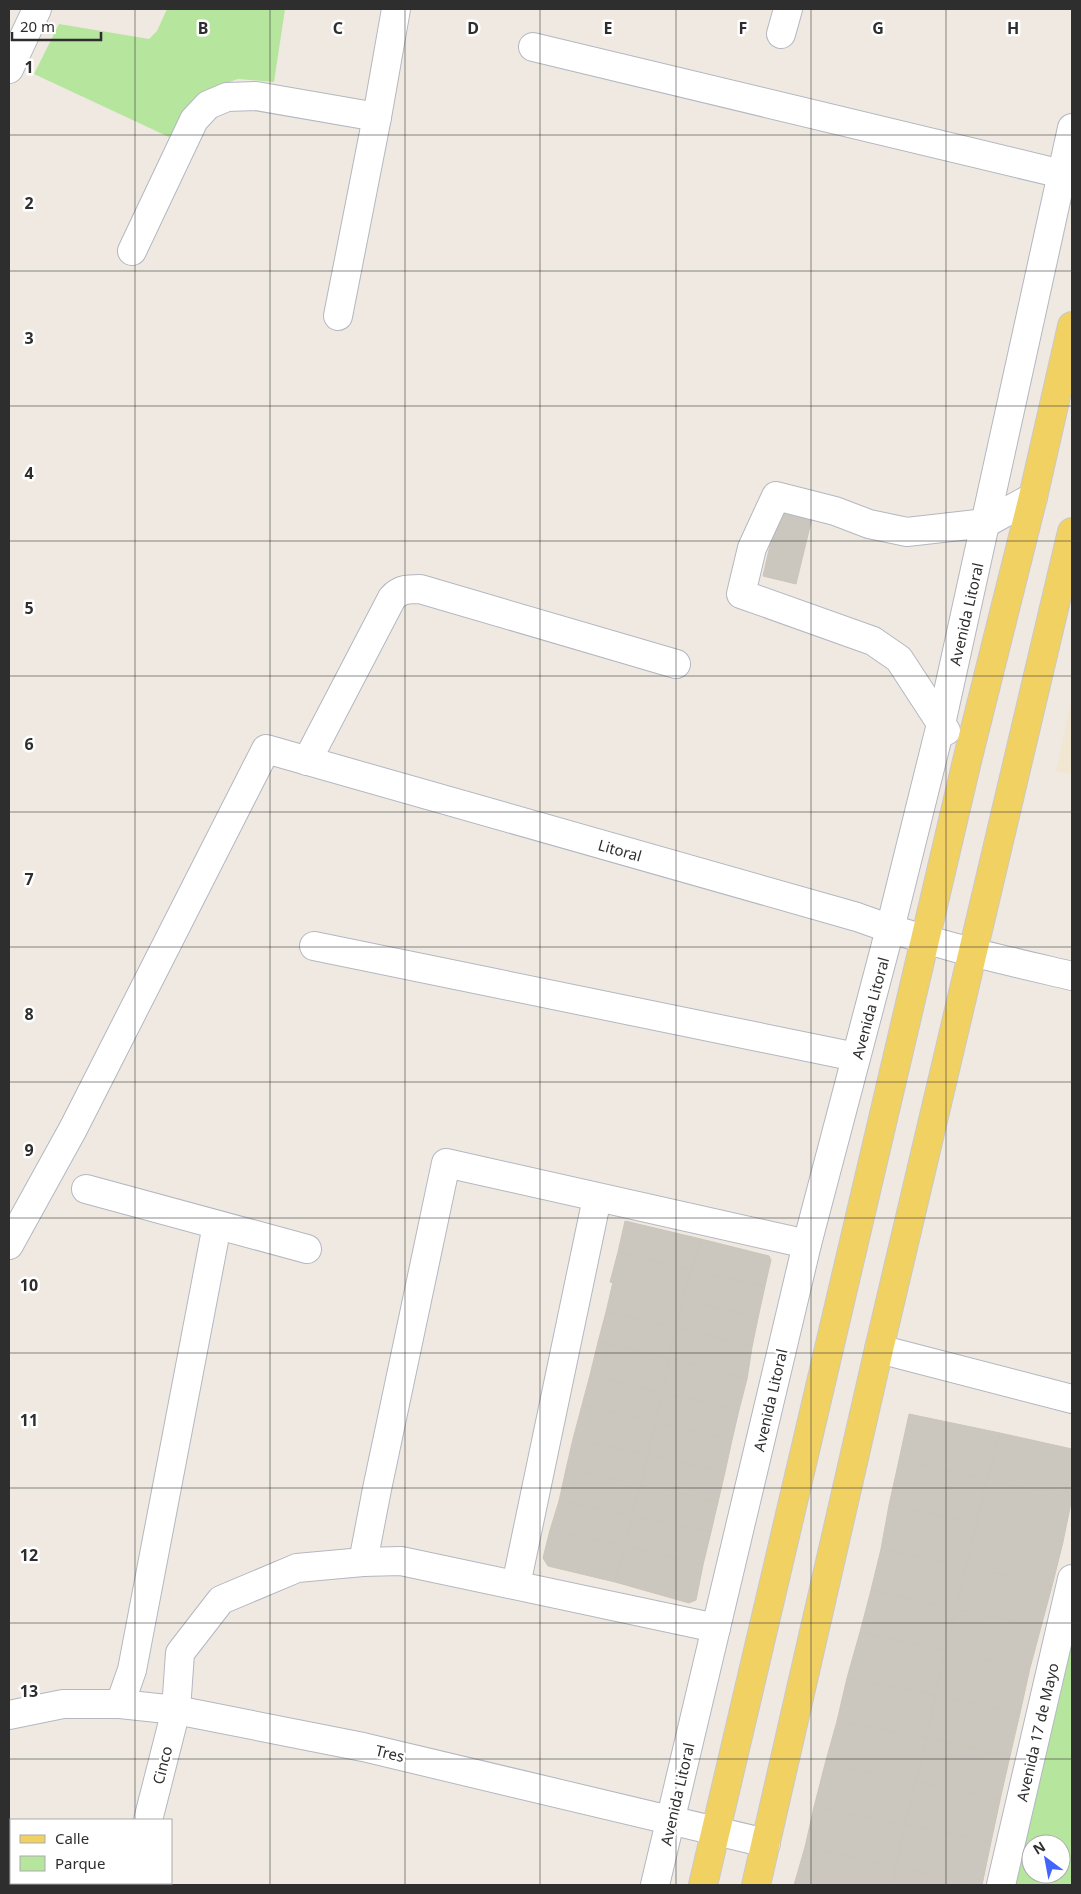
<svg xmlns="http://www.w3.org/2000/svg" width="1081" height="1894" font-family="'Noto Sans',sans-serif">
  <style>
    .education { fill: #f0e6d1 }
    .green { fill: #b6e59e; fill-rule: evenodd }
    .building { fill: #cbc7bf; stroke: #cbc5ba }
    .lines { fill: none; stroke-linecap: round; stroke-linejoin: round }
    .minor-casing { stroke: #b4b7c1; stroke-width: 30 }
    .major-casing { stroke: #c9c9c9; stroke-width: 30 }
    .minor { stroke: #fff; stroke-width: 28 }
    .major { stroke: #f2d163; stroke-width: 28 }
    .grid { fill: none; stroke: #2e2e2e; stroke-width: 1; stroke-opacity: 0.55 }
    .labels { text-anchor: middle; dominant-baseline: central; stroke-width: 5; stroke-linejoin: round; paint-order: stroke }
    .street-label { font-size: 15px; fill: #2e2e2e; stroke: #fff }
    .grid-label { font-size: 16px; text-anchor: middle; font-weight: bold; fill: #2e2e2e; stroke: #fff; stroke-width: 5; stroke-linejoin: round; paint-order: stroke }
  </style>
  <rect width="100%" height="100%" fill="#efe9e1"/>
  <polygon class="education" points="1072,699 1072,775 1056,771"/>
  <g class="green">
    <polygon points="167,9 285,9 274,82 238,79 212,88 189,105 169,137 34,74 59,24 149,39 157,31"/>
    <path d="M1072 1624V1885H1011ZM1031 1844H1061V1874H1031Z"/>
  </g>
  <g class="building">
    <polygon points="779,506 813,514 796,584 763,576"/>
    <polygon points="625,1221 701,1239 691,1270 618,1252"/>
    <polygon points="701,1239 769,1256 771,1260 765,1286 691,1270"/>
    <polygon points="618,1252 691,1270 683,1299 610,1282"/>
    <polygon points="691,1270 765,1286 758,1318 683,1299"/>
    <polygon points="613,1282 683,1299 676,1327 606,1312"/>
    <polygon points="683,1299 758,1318 752,1347 676,1327"/>
    <polygon points="606,1312 676,1327 669,1358 598,1342"/>
    <polygon points="676,1327 752,1347 747,1379 669,1358"/>
    <polygon points="598,1342 669,1358 662,1393 590,1375"/>
    <polygon points="669,1358 747,1379 739,1410 662,1393"/>
    <polygon points="590,1375 662,1393 655,1422 582,1405"/>
    <polygon points="662,1393 739,1410 732,1440 655,1422"/>
    <polygon points="582,1405 655,1422 648,1455 573,1439"/>
    <polygon points="909,1414 1000,1433 987,1479 899,1460"/>
    <polygon points="655,1422 732,1440 725,1472 648,1455"/>
    <polygon points="1000,1433 1072,1449 1072,1498 987,1479"/>
    <polygon points="573,1439 648,1455 641,1485 566,1469"/>
    <polygon points="648,1455 725,1472 718,1502 641,1485"/>
    <polygon points="899,1460 987,1479 977,1523 889,1505"/>
    <polygon points="566,1469 641,1485 632,1516 559,1501"/>
    <polygon points="987,1479 1072,1498 1063,1542 977,1523"/>
    <polygon points="641,1485 718,1502 711,1532 632,1516"/>
    <polygon points="559,1501 632,1516 625,1546 550,1530"/>
    <polygon points="889,1505 977,1523 966,1567 881,1549"/>
    <polygon points="632,1516 711,1532 703,1565 625,1546"/>
    <polygon points="977,1523 1063,1542 1052,1586 966,1567"/>
    <polygon points="550,1530 625,1546 615,1582 548,1566 543,1558"/>
    <polygon points="625,1546 703,1565 696,1600 689,1603 615,1582"/>
    <polygon points="881,1549 966,1567 956,1609 871,1590"/>
    <polygon points="966,1567 1052,1586 1041,1627 956,1609"/>
    <polygon points="871,1590 956,1609 946,1651 860,1632"/>
    <polygon points="956,1609 1041,1627 1030,1668 946,1651"/>
    <polygon points="860,1632 946,1651 935,1695 847,1678"/>
    <polygon points="946,1651 1030,1668 1020,1713 935,1695"/>
    <polygon points="847,1678 935,1695 927,1738 837,1721"/>
    <polygon points="935,1695 1020,1713 1010,1756 927,1738"/>
    <polygon points="837,1721 927,1738 916,1781 825,1764"/>
    <polygon points="927,1738 1010,1756 1000,1800 916,1781"/>
    <polygon points="825,1764 916,1781 905,1825 814,1807"/>
    <polygon points="916,1781 1000,1800 991,1842 905,1825"/>
    <polygon points="814,1807 905,1825 896,1867 805,1847"/>
    <polygon points="905,1825 991,1842 982,1885 896,1867"/>
    <polygon points="805,1847 896,1867 892,1885 794,1885"/>
    <polygon points="896,1867 941,1877 981,1885 892,1885"/>
  </g>
  <g class="lines">
    <g class="minor-casing">
      <g id="minor">
        <polyline points="781,34 788,9"/>
        <polyline points="533,47 1062,174"/>
        <polyline points="9,69 37,9"/>
        <polyline points="132,251 194,120 208,105 227,97 256,96 377,117"/>
        <polyline points="338,316 377,117 396,9"/>
        <polyline points="946,731 899,659 873,641 741,594 752,548 776,496 835,511 869,524 907,532 986,523 1033,497"/>
        <path d="M307 761 392 598C400 589 408 589 420 589L676 664"/>
        <polyline points="314,946 856,1057"/>
        <polyline points="86,1189 307,1249"/>
        <path d="M9 1245 73 1129 266 749 857 917C927 943 1000 959 1072 976"/>
        <polyline points="879,1349 1072,1399"/>
        <polyline points="363,1562 377,1489 446,1163 807,1244"/>
        <polyline points="516,1585 597,1198"/>
        <polyline points="120,1704 132,1670 217,1225"/>
        <polyline points="9,1715 63,1704 120,1704 176,1710 363,1747 766,1843"/>
        <polyline points="148,1820 176,1710 180,1653 221,1600 297,1568 363,1562 401,1561 716,1628"/>
        <polyline points="132,1885 133,1883"/>
        <polyline points="655,1885 807,1244 890,929 941,724 1072,128"/>
        <polyline points="1001,1885 1072,1579"/>
      </g>
    </g>
    <g class="major-casing">
      <g id="major">
        <polyline points="703,1885 967,761 1033,497 1072,326"/>
        <polyline points="756,1885 879,1349 1072,532"/>
      </g>
    </g>
    <use href="#minor" class="minor"/>
    <use href="#major" class="major"/>
  </g>
  <path class="grid" d="M135 9V1820M270 9V1885M405 9V1885M540 9V1885M676 9V1885M811 9V1885M946 9V1885M9 135H1072M9 271H1072M9 406H1072M9 541H1072M9 676H1072M9 812H1072M9 947H1072M9 1082H1072M9 1218H1072M9 1353H1072M9 1488H1072M9 1623H1072M9 1759H1072M135 1883V1885"/>
  <g class="labels">
    <g class="street-label">
      <text transform="translate(966 614) rotate(-77)">Avenida Litoral</text>
      <text transform="translate(620 850) rotate(16)">Litoral</text>
      <text transform="translate(870 1008) rotate(-75)">Avenida Litoral</text>
      <text transform="translate(770 1400) rotate(-77)">Avenida Litoral</text>
      <text transform="translate(1037 1732) rotate(-77)">Avenida 17 de Mayo</text>
      <text transform="translate(390 1753) rotate(14)">Tres</text>
      <text transform="translate(162 1765) rotate(-76)">Cinco</text>
      <text transform="translate(677 1794) rotate(-77)">Avenida Litoral</text>
    </g>
  </g>
  <g class="grid-label">
    <text x="203" y="34">B</text>
    <text x="338" y="34">C</text>
    <text x="473" y="34">D</text>
    <text x="608" y="34">E</text>
    <text x="743" y="34">F</text>
    <text x="878" y="34">G</text>
    <text x="1013" y="34">H</text>
    <text x="29" y="73">1</text>
    <text x="29" y="209">2</text>
    <text x="29" y="344">3</text>
    <text x="29" y="479">4</text>
    <text x="29" y="614">5</text>
    <text x="29" y="750">6</text>
    <text x="29" y="885">7</text>
    <text x="29" y="1020">8</text>
    <text x="29" y="1156">9</text>
    <text x="29" y="1291">10</text>
    <text x="29" y="1426">11</text>
    <text x="29" y="1561">12</text>
    <text x="29" y="1697">13</text>
  </g>
  <rect width="1081" height="1894" fill="none" stroke="#2e2e2e" stroke-width="20"/>
  <rect x="10" y="1819" width="162" height="65" fill="#ffffff" stroke="#ababab"/>
  <rect x="20" y="1835" width="25" height="8" fill="#f2d163" stroke="#ababab"/>
  <text x="55" y="1844" font-size="15" fill="#2e2e2e">Calle</text>
  <rect x="20" y="1856" width="25" height="15" fill="#b6e59e" stroke="#ababab"/>
  <text x="55" y="1869" font-size="15" fill="#2e2e2e">Parque</text>
  <g transform="translate(1046 1859) rotate(328)"><circle r="24" fill="#ffffff" stroke="#ababab"/>
  <path d="M0-4L9 19L0 12L-9 19Z" fill="#4264fb"/>
  <text y="-8" font-size="14" font-weight="bold" text-anchor="middle" fill="#2e2e2e">N</text>
  </g>
  <path d="M12 32v8h89v-8" fill="none" stroke="#2e2e2e" stroke-width="2.5"/>
  <text x="20" y="32" font-size="15" fill="#2e2e2e" stroke="#ffffff" stroke-width="4" paint-order="stroke">20 m</text>
</svg>
